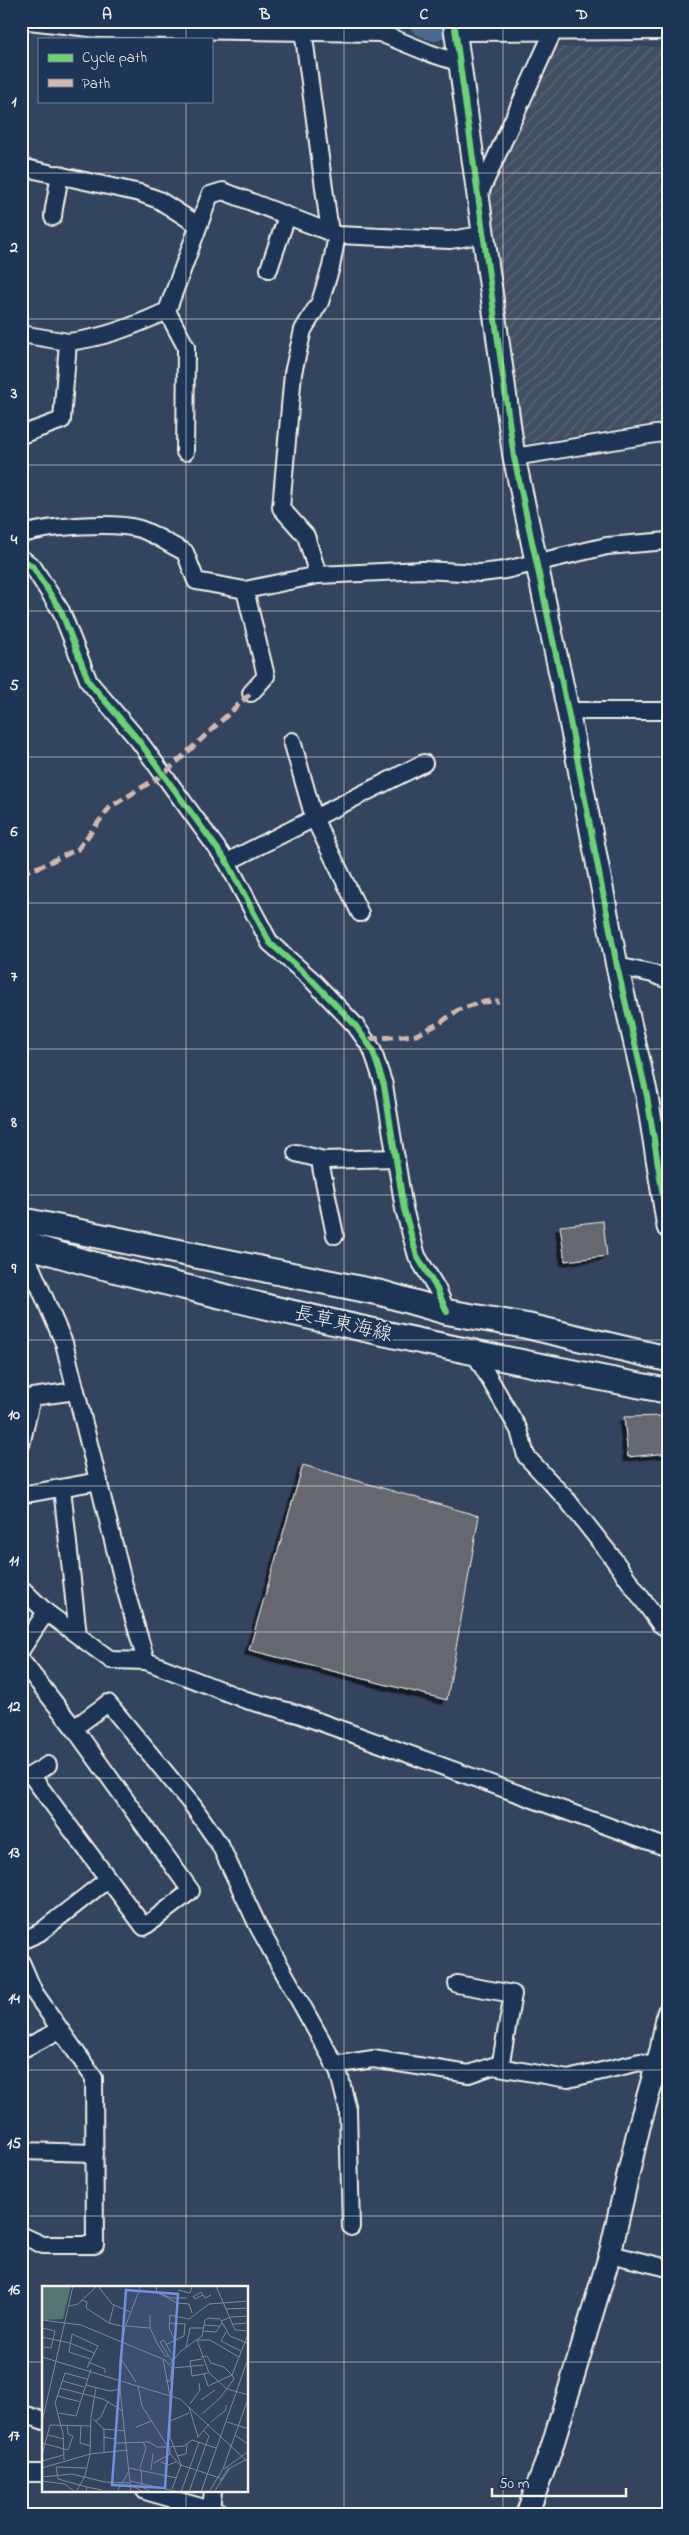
<svg xmlns="http://www.w3.org/2000/svg" width="689" height="2535" font-family="'Indie Flower','Klee One',sans-serif">
  <style>
    .industrial { fill: url(#industrial-furrows) }
    .lines { fill: none; stroke-linecap: round; stroke-linejoin: round }
    .river { stroke: #486b8f; stroke-width: 32 }
    .building { fill: #666870; stroke: #f4f1e8; filter: url(#shadow) }
    .minor-casing { stroke: #f4f1e8; stroke-width: 20 }
    .tertiary-casing { stroke: #f4f1e8; stroke-width: 25 }
    .secondary-casing { stroke: #f4f1e8; stroke-width: 28 }
    .minor { stroke: #1d3557; stroke-width: 16 }
    .tertiary { stroke: #1d3557; stroke-width: 21 }
    .secondary { stroke: #1d3557; stroke-width: 24 }
    .quiet { stroke: #d1b7ad; stroke-width: 5; stroke-dasharray: 10 5; stroke-linecap: butt }
    .cycleway-casing { stroke: #1d3557; stroke-width: 9 }
    .cycleway { stroke: #6cd273; stroke-width: 6 }
    .grid { fill: none; stroke: #f4f1e8; stroke-width: 1; stroke-opacity: 0.55 }
    .labels { text-anchor: middle; dominant-baseline: central; stroke-width: 4.5; stroke-linejoin: round; paint-order: stroke }
    .street-label { font-size: 20px; fill: #f4f1e8; stroke: #1d3557 }
    .inset-river { fill: none; stroke: #486b8f; stroke-width: 2.5 }
    .inset-road { fill: none; stroke: #808995; stroke-width: 1 }
    .view { fill: #738fde; fill-opacity: 0.15; stroke: #738fde; stroke-width: 2.5 }
    .inset-edge { fill: none; stroke: #f4f1e8; stroke-width: 2.5 }
    .neatline { fill: none; stroke: #f4f1e8; stroke-width: 2 }
    .grid-label { font-size: 16px; text-anchor: middle; font-weight: bold; fill: #f4f1e8 }
  </style>
  <defs>
    <pattern id="industrial-furrows" width="10" height="10" patternUnits="userSpaceOnUse" patternTransform="scale(1.25)"><rect width="10" height="10" fill="#424f63"/><path d="M-1 1l2-2M0 10L10 0M9 11l2-2" fill="none" stroke="#5e6979"/></pattern>
    <filter id="shadow"><feDropShadow dx="-4.5" dy="4.5" stdDeviation="0" flood-color="#0009"/></filter>
  </defs>
  <rect width="100%" height="100%" fill="#33445e"/>
  <filter id="ink" filterUnits="userSpaceOnUse"><feTurbulence type="fractalNoise" baseFrequency=".02" numOctaves="2"/><feDisplacementMap in="SourceGraphic" scale="10" xChannelSelector="R" yChannelSelector="G"/><feConvolveMatrix kernelMatrix="1 2 1 2 8 2 1 2 1" color-interpolation-filters="sRGB"/></filter>
  <g filter="url(#ink)">
    <polygon class="industrial" points="552,47 668,47 668,421 521,444 484,200"/>
    <g class="lines">
      <polyline class="river" points="425,21 434,25"/>
    </g>
    <g class="building">
      <polygon points="603,1221 607,1256 565,1261 560,1226"/>
      <polygon points="666,1416 668,1453 628,1457 624,1417"/>
      <polygon points="303,1465 479,1516 447,1700 249,1650"/>
    </g>
    <g class="lines">
      <g class="minor-casing">
        <g id="minor">
          <polyline points="29,21 98,29 380,33 429,53 460,63"/>
          <polyline points="302,22 330,233"/>
          <polyline points="456,32 668,31"/>
          <polyline points="21,167 140,193 159,200 198,225"/>
          <polyline points="477,199 557,23"/>
          <path d="M53 217C54 202 59 189 59 174"/>
          <polyline points="269,269 287,216"/>
          <polyline points="167,311 186,347 185,452"/>
          <polyline points="21,334 68,342"/>
          <path d="M21 435 62 420 68 342C104 338 134 326 167 311L210 195 223 191 337 235 450 240 481 235"/>
          <polyline points="514,457 668,432"/>
          <path d="M21 535C46 526 115 521 140 529 155 534 170 545 185 552L196 581 245 590 318 575 423 570 481 573 505 570 607 546 668 541"/>
          <polyline points="21,558 33,567 61,611 89,682 139,741 227,862 270,943 311,979 355,1025 372,1049 384,1085 404,1209 417,1256 437,1289 447,1312"/>
          <polyline points="318,575 306,536 281,508 293,373 303,330 320,302 331,267 337,235"/>
          <polyline points="245,590 266,676 251,693"/>
          <polyline points="568,711 668,711"/>
          <polyline points="292,741 314,818 360,913"/>
          <polyline points="227,862 424,763"/>
          <polyline points="617,966 653,974 668,980"/>
          <polyline points="296,1153 324,1160 396,1158"/>
          <polyline points="324,1160 321,1167 335,1235"/>
          <polyline points="21,1237 31,1267 64,1343 124,1585 146,1661"/>
          <polyline points="475,1354 519,1430 526,1456 568,1501 612,1557 660,1624 668,1629"/>
          <polyline points="21,1445 32,1397 76,1391"/>
          <polyline points="62,1488 78,1635"/>
          <polyline points="21,1495 99,1481"/>
          <polyline points="21,1588 46,1612 111,1660 146,1661 246,1700 298,1714 668,1848"/>
          <polyline points="21,1650 46,1612"/>
          <polyline points="21,1660 74,1728 191,1891 144,1927 31,1775 48,1765"/>
          <polyline points="74,1728 108,1703 193,1806 220,1845 259,1928 338,2070 348,2110 351,2227"/>
          <polyline points="21,1941 39,1933 108,1879"/>
          <polyline points="21,1962 34,1992 94,2078 95,2245 43,2245 21,2235"/>
          <polyline points="457,1984 513,1994 500,2067"/>
          <polyline points="21,2050 60,2030"/>
          <polyline points="334,2065 373,2059 469,2074 493,2066 568,2079 640,2062 656,2067"/>
          <polyline points="21,2151 95,2153"/>
          <polyline points="610,2254 668,2268"/>
          <polyline points="21,2413 44,2421"/>
          <polyline points="21,2473 44,2473"/>
          <polyline points="145,2491 225,2514"/>
          <polyline points="211,2510 213,2491"/>
        </g>
      </g>
      <g class="tertiary-casing">
        <g id="tertiary">
          <polyline points="454,21 514,457 568,711 617,966 647,1096 668,1227"/>
          <polyline points="527,2514 551,2450 610,2254 639,2127 661,2050 668,2013"/>
        </g>
      </g>
      <g class="secondary-casing">
        <g id="secondary">
          <polyline points="21,1220 381,1293 447,1312 527,1326 668,1359"/>
          <path d="M21 1243C91 1266 162 1281 234 1299 378 1334 522 1363 668 1391"/>
        </g>
      </g>
      <use href="#minor" class="minor"/>
      <use href="#tertiary" class="tertiary"/>
      <use href="#secondary" class="secondary"/>
      <g class="quiet">
        <polyline points="21,872 39,867 78,849 110,807 164,774 251,693"/>
        <polyline points="369,1039 416,1035 440,1023 458,1010 481,1002 499,1001"/>
      </g>
      <g class="cycleway-casing">
        <g id="cycleway">
          <polyline points="454,21 514,457 568,711 617,966 647,1096 668,1227"/>
          <polyline points="21,558 33,567 61,611 89,682 139,741 227,862 270,943 311,979 355,1025 372,1049 384,1085 404,1209 417,1256 437,1289 447,1312"/>
        </g>
      </g>
      <use href="#cycleway" class="cycleway"/>
    </g>
  </g>
  <path class="grid" d="M186 21V39M344 21V2514M503 21V2514M186 101V2288M21 173H668M21 319H668M21 465H668M21 611H668M21 757H668M21 903H668M21 1049H668M21 1195H668M21 1340H668M21 1486H668M21 1632H668M21 1778H668M21 1924H668M21 2070H668M21 2216H668M21 2362H44M248 2362H668M186 2491V2514"/>
  <g class="labels">
    <g class="street-label">
      <text transform="translate(343 1325) rotate(13)">長草東海線</text>
    </g>
  </g>
  <g transform="translate(42 2286)">
    <rect width="206" height="206" fill="#33445e"/>
    <path d="M0 0H29L21 33 0 34Z" fill="#567573"/>
    <path class="inset-river" d="M178 195 187 182"/>
    <path class="inset-road" d="M56 0 70 18 88 26M114 0 115 7 130 12H144M174 0 193 44 207 45M136 4 148 7 150 1M120 9 135 17 147 18 150 27M161 9 153 13 151 11 159 6 163 12 169 9M40 14 45 16 44 22 67 37 83 41M27 20 36 18 55 0M184 23 207 22M108 29V42L116 59 124 71 126 69M0 34 39 39 123 74 130 82 128 95H124M179 35 189 31 207 30M67 37 72 19M191 38 207 37M162 39 177 40M84 40 108 42M0 42 13 45 9 62 2 61M161 45 174 46 180 37M184 46 179 55 199 65M0 51 28 57 52 67M132 53 127 42 128 29 147 33 167 18 207 15M155 54 167 87 185 103 207 109M156 54H168L197 71M125 58 142 50 143 38 127 37M144 62 148 42H161M129 67 122 54 118 56 130 75M0 71 138 113 207 177M159 71 165 70 169 77 182 81 190 89M79 73 94 96M160 73 148 75 150 90 166 87M121 74 128 109V151L139 179 130 203M46 76 63 83V87M128 78 139 65 160 50 163 34 166 32 178 33 188 50 207 58M45 82 56 60 30 48 27 66 48 73M131 82 162 79M162 88 166 100 190 89M21 95 42 101M44 99 68 105 78 103M96 100 100 120 126 161 142 160 150 154 174 162M18 102 61 113 81 125M16 110 39 116M159 114 173 104M148 118 158 104 157 97M147 121 156 151M17 127 34 130 49 83M160 128 178 112 192 93 190 89 207 46M51 133 62 143 83 145M54 135 59 131 66 115M128 135 147 127M0 136 31 0M169 136 184 124V119M185 136 207 143M39 140 38 157 49 160M94 141 110 135M6 149 22 153M193 149 207 159M61 151 73 153 74 157 107 156 115 161H126M155 152 167 138M0 157 26 164 31 150 26 148 25 139M62 167V143M128 168 139 180M0 169 8 139 49 140M135 170 144 168 145 158M22 174 21 148 13 117 23 87 45 93M0 175 21 169M119 176 126 179 134 176M112 177 128 168V162M139 179 178 192M0 182 48 168 86 164M44 182 14 181 16 193 45 201 44 206M87 182 135 192M98 182 104 162 101 156M99 183 100 201 109 206M182 183 207 165M109 184 111 167M0 191 30 188 63 196 88 197M0 195 23 198 33 206M88 195 137 206M88 199 102 206M45 201 60 204M34 206 43 190 48 168 49 131 54 102M75 206 87 185M89 206 78 103V72L83 41 99 0M139 206 157 156M147 206 167 150 162 145M159 206 207 70M167 206 181 183 207 110M172 206 188 182 207 172"/>
    <path class="view" d="M84 4 136 8 123 202 70 199Z"/>
    <rect width="206" height="206" class="inset-edge"/>
  </g>
  <rect width="689" height="2535" fill="none" stroke="#1d3557" stroke-width="55"/>
  <rect x="38" y="38" width="175" height="65" fill="#1d3557" stroke="#738091"/>
  <rect x="48" y="54" width="25" height="8" fill="#6cd273" stroke="#738091"/>
  <text x="82" y="62" font-size="15" fill="#f4f1e8">Cycle path</text>
  <rect x="48" y="79" width="25" height="8" fill="#d1b7ad" stroke="#738091"/>
  <text x="82" y="88" font-size="15" fill="#f4f1e8">Path</text>
  <path d="M492 2488v8h134v-8" fill="none" stroke="#f4f1e8" stroke-width="2.5"/>
  <text x="499" y="2488" font-size="15" fill="#f4f1e8" stroke="#1d3557" stroke-width="4" paint-order="stroke">50 m</text>
  <rect x="28" y="28" width="634" height="2480" class="neatline"/>
  <g class="grid-label">
    <text x="107" y="19">A</text>
    <text x="265" y="19">B</text>
    <text x="424" y="19">C</text>
    <text x="582" y="19">D</text>
    <text x="14" y="106">1</text>
    <text x="14" y="252">2</text>
    <text x="14" y="398">3</text>
    <text x="14" y="544">4</text>
    <text x="14" y="690">5</text>
    <text x="14" y="836">6</text>
    <text x="14" y="981">7</text>
    <text x="14" y="1127">8</text>
    <text x="14" y="1273">9</text>
    <text x="14" y="1419">10</text>
    <text x="14" y="1565">11</text>
    <text x="14" y="1711">12</text>
    <text x="14" y="1857">13</text>
    <text x="14" y="2003">14</text>
    <text x="14" y="2148">15</text>
    <text x="14" y="2294">16</text>
    <text x="14" y="2440">17</text>
  </g>
</svg>
